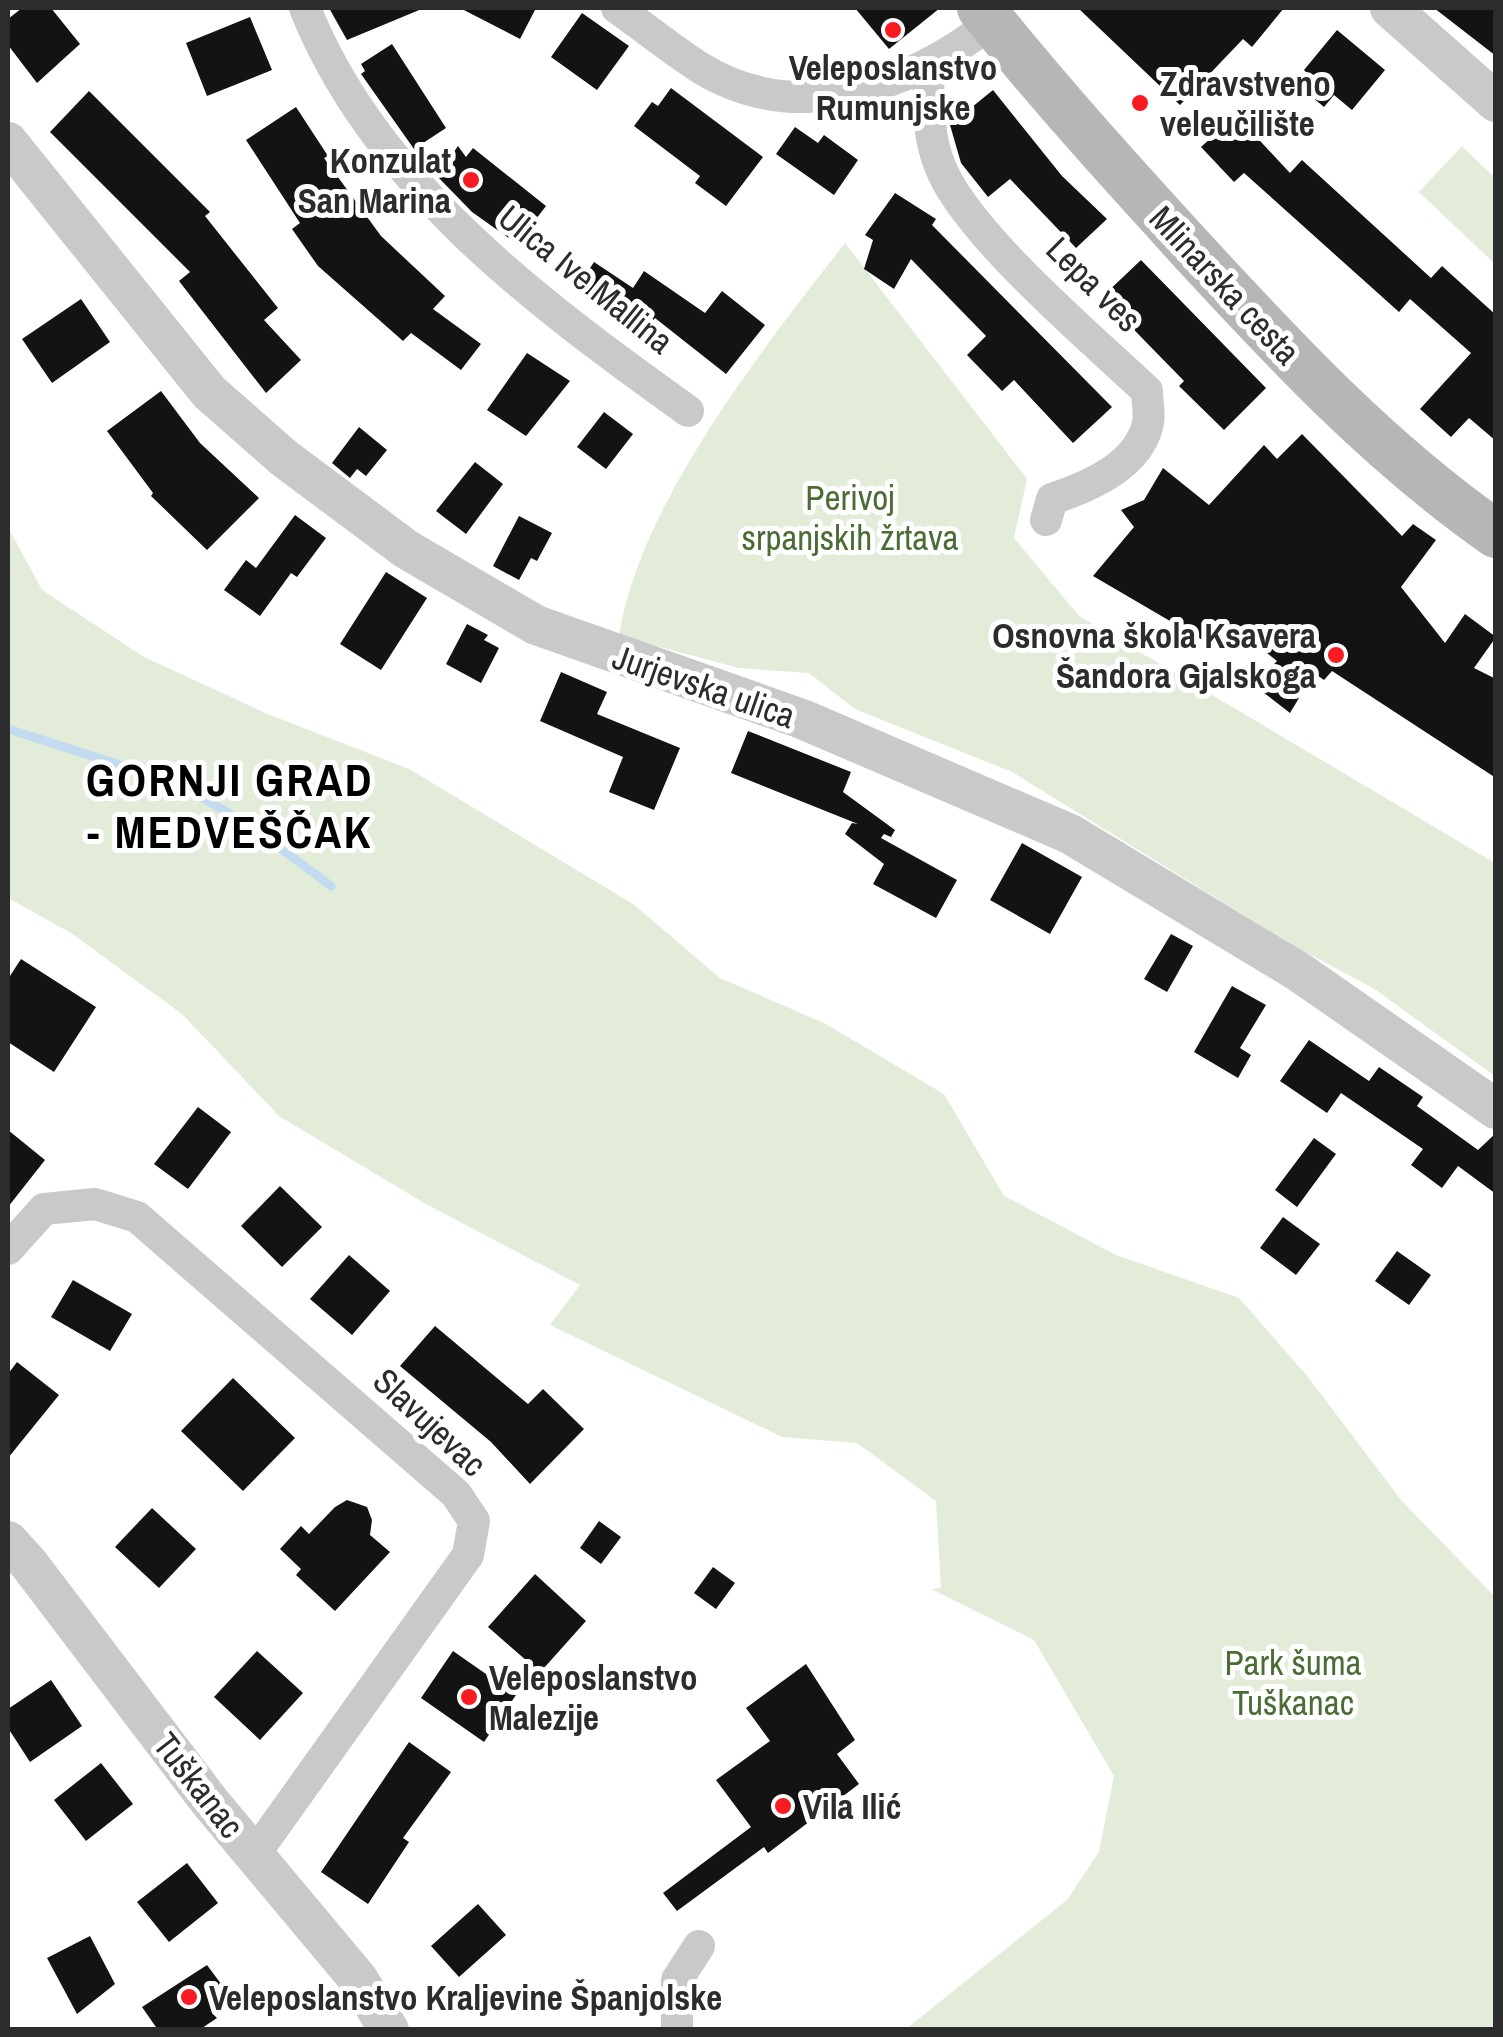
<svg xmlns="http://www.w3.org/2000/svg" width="1503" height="2037" font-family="'Archivo Narrow',sans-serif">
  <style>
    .green { fill: #e2ecd8 }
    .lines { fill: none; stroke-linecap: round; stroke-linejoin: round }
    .stream { stroke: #c2dbee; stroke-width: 9 }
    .building { fill: #131313 }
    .minor { stroke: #c9c9c9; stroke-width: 32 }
    .tertiary { stroke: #c9c9c9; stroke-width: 40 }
    .secondary { stroke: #b6b6b6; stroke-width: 48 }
    .poi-dot { fill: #f61c21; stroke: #fff; stroke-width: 4 }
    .labels { text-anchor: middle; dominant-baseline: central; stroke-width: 10; stroke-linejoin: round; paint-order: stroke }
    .poi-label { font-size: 35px; font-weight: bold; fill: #2c2c2c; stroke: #fff; text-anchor: start }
    .street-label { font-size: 35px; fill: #2c2c2c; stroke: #fff }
    .park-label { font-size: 35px; fill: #4c6c36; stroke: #fff }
    .district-label { font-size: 45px; font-weight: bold; letter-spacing: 2.5px; fill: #000; stroke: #fff }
  </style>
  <rect width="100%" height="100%" fill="#fff"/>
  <g class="green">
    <polygon points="1462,146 1495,178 1495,264 1419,192"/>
    <path d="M845 243 1027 479 1014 538 1079 616 1495 863V1076L1373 988 1294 946 1012 772 855 709 809 673 739 668 619 636C639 504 764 347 845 243Z"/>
    <polygon points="8,527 42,590 144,657 270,715 409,769 633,904 720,978 824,1023 944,1094 1004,1196 1116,1255 1239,1298 1308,1377 1401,1500 1495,1597 1495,2029 906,2029 1067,1900 1099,1852 1114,1776 1034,1640 931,1589 941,1588 936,1501 857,1443 782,1437 550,1325 580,1285 426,1204 279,1116 182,1014 71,933 8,898"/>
  </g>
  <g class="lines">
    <polyline class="stream" points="8,729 179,784 252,827 331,886"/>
  </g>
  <g class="building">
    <polygon points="22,8 51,8 80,44 37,83 8,45 8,19"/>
    <polygon points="329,8 424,8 347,40"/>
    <polygon points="460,8 536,8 520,39"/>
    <polygon points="855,8 940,8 889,49"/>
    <polygon points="1078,8 1284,8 1252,47 1243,39 1180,105"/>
    <polygon points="1434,8 1496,8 1496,56"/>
    <polygon points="582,13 629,46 597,90 551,57"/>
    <polygon points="250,17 272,70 207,96 186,43"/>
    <polygon points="1337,30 1385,70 1352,110 1334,95 1324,107 1301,88 1311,77 1304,70"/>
    <polygon points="392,44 446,128 414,149 361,74 365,71 361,64"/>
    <polygon points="671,88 763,157 726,206 695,183 700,176 634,126 652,102 658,106"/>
    <polygon points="993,90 1062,176 1107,219 1076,248 1010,179 988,197 961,163 950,125"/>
    <polygon points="89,91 210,212 205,216 278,308 264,320 301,360 266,393 179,281 190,272 50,132"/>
    <polygon points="296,107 328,156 324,158 381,236 445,296 433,309 481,344 461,370 411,333 403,341 318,266 292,229 300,223 246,140"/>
    <polygon points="1236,115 1290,173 1302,160 1431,278 1442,266 1496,315 1496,441 1469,418 1451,437 1420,409 1471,353 1410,299 1399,312 1244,173 1234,182 1201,147"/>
    <polygon points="795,127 818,143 824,135 858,160 834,195 776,154"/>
    <polygon points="458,146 466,157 473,148 546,206 517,244 472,212 437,176"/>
    <polygon points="895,193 936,219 932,225 1112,407 1073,443 1014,380 1002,391 967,355 986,336 911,259 894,289 864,269 873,240 865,235"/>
    <polygon points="1141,260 1266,388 1224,430 1179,386 1184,381 1102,297"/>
    <polygon points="594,262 633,288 644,271 705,313 722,291 765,325 726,374 655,318 641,339 611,319 615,313 577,288"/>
    <polygon points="81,299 110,342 52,383 22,339"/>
    <polygon points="527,353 570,381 526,436 487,410"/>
    <polygon points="161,391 200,443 259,498 207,550 151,496 153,493 107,431"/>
    <polygon points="604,412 633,434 606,469 577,447"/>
    <polygon points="359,427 387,450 366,476 357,469 350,478 332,463"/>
    <polygon points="1302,434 1402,536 1413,524 1436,540 1401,587 1445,643 1465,614 1496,637 1474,668 1496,679 1496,778 1332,671 1324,680 1314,673 1290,713 1254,685 1277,661 1231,625 1211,645 1093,576 1134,527 1121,510 1144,500 1163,468 1209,505 1264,445 1277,459"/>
    <polygon points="475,462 503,484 466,534 436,511"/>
    <polygon points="295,515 326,538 297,577 291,573 260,616 224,590 246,560 256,568"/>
    <polygon points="519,516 552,533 537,561 531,558 519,580 493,566"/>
    <polygon points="386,572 427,598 381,670 340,644"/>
    <polygon points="467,624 488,635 484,640 499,648 481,683 446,664"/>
    <polygon points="561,672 607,692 597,714 680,748 654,810 609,792 623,757 540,721"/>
    <polygon points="748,731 851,772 843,792 895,830 891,837 884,834 881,838 957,880 936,918 873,884 884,864 845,834 852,823 858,824 731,773"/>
    <polygon points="1022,843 1082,877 1050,934 990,900"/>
    <polygon points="1171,934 1193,946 1167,992 1144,979"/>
    <polygon points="21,959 96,1007 54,1072 8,1042 8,979"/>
    <polygon points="1232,986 1266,1005 1240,1048 1251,1055 1238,1078 1194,1052"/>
    <polygon points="1309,1040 1369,1081 1379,1067 1423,1097 1417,1106 1478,1150 1496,1133 1496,1194 1458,1166 1442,1188 1411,1165 1423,1149 1341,1093 1327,1113 1280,1081"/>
    <polygon points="198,1107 231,1132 188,1189 154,1164"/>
    <polygon points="8,1130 45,1160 8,1207"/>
    <polygon points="1314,1138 1336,1154 1297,1207 1275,1190"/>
    <polygon points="280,1186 322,1227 282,1267 241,1226"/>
    <polygon points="1283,1217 1320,1244 1296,1275 1260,1248"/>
    <polygon points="1397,1251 1431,1275 1409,1305 1375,1281"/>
    <polygon points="349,1255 390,1291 352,1335 310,1299"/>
    <polygon points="73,1280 132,1314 110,1351 51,1317"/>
    <polygon points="435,1326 528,1404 543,1389 584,1429 530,1484 491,1442 400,1366"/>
    <polygon points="17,1362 59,1395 8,1458 8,1374"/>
    <polygon points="233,1378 295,1438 243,1491 181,1431"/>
    <polygon points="347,1500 367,1507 372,1520 370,1535 390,1552 335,1611 296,1575 301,1569 280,1549 301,1526 309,1534 335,1507"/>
    <polygon points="152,1508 196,1549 159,1588 115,1547"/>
    <polygon points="599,1521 621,1537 601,1564 580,1548"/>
    <polygon points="713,1567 735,1583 716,1609 694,1593"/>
    <polygon points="535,1574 586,1621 544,1668 535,1668 488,1627"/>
    <polygon points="257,1651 303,1693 260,1740 214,1697"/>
    <polygon points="453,1651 516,1695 484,1742 421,1698"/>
    <polygon points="806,1664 855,1740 837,1754 859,1784 768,1853 764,1847 677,1911 663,1893 751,1827 716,1780 770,1741 746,1708"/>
    <polygon points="51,1680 82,1726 30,1762 8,1728 8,1709"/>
    <polygon points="409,1742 451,1772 403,1838 409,1842 368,1904 321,1872"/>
    <polygon points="101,1763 133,1804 86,1841 54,1800"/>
    <polygon points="187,1863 218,1903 169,1942 137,1902"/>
    <polygon points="478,1904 506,1935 459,1977 431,1946"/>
    <polygon points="90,1936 115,1984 77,2014 47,1958"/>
    <polygon points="207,1965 233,2000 212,2013 217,2018 199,2030 158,2030 142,2007"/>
  </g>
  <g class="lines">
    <g class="minor">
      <path d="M305 8C374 183 540 305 688 411"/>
      <path d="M617 8C644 27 671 49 699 67 796 128 910 87 992 22"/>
      <path d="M928 68C929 101 927 135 940 166 965 232 1092 339 1147 391 1147 401 1150 414 1148 423 1139 466 1088 487 1052 499L1046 520"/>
      <polyline points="8,1249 44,1209 95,1204 137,1217 456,1494 474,1521 468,1555 254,1855"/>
      <polyline points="677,2030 677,1980 699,1946"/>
    </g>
    <g class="tertiary">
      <polyline points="1390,8 1496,102"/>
      <polyline points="8,142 209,392 284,458 406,549 536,625 802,719 1070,834 1299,972 1496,1109"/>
      <polyline points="8,1541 29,1564 210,1802 358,1979 389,2030"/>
    </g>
    <path class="secondary" d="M981 8C1047 91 1119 170 1191 249 1286 352 1380 453 1496 534"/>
  </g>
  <g class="poi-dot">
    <circle cx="893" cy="30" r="10"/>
    <circle cx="1140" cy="103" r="10"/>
    <circle cx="471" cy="180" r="10"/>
    <circle cx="1336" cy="655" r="10"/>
    <circle cx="469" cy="1697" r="10"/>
    <circle cx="783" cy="1806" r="10"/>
    <circle cx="189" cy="1997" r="10"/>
  </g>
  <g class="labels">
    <g class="poi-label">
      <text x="893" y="67" text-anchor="middle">Veleposlanstvo<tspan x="893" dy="40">Rumunjske</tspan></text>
      <text x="1160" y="83">Zdravstveno<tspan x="1160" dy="40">veleučilište</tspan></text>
      <text x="451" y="160" text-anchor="end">Konzulat<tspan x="451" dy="40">San Marina</tspan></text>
      <text x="1316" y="635" text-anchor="end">Osnovna škola Ksavera<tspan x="1316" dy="40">Šandora Gjalskoga</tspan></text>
      <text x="489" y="1677">Veleposlanstvo<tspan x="489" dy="40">Malezije</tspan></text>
      <text x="803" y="1806">Vila Ilić</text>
      <text x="209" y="1997">Veleposlanstvo Kraljevine Španjolske</text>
    </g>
    <g class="street-label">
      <text transform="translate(586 279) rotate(39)">Ulica Ive Mallina</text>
      <text transform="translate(1094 284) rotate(45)">Lepa ves</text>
      <text transform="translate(1225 285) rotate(47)">Mlinarska cesta</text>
      <text transform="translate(704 686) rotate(19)">Jurjevska ulica</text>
      <text transform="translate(430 1422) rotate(43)">Slavujevac</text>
      <text transform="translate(199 1785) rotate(52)">Tuškanac</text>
    </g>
    <g class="park-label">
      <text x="850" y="497">Perivoj<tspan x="850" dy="40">srpanjskih žrtava</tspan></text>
      <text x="1293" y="1662">Park šuma<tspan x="1293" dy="40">Tuškanac</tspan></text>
    </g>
    <g class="district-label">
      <text x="230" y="779">GORNJI GRAD<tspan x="230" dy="52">- MEDVEŠČAK</tspan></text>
    </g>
  </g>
  <rect width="1503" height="2037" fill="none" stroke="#2c2c2c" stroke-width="20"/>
</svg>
